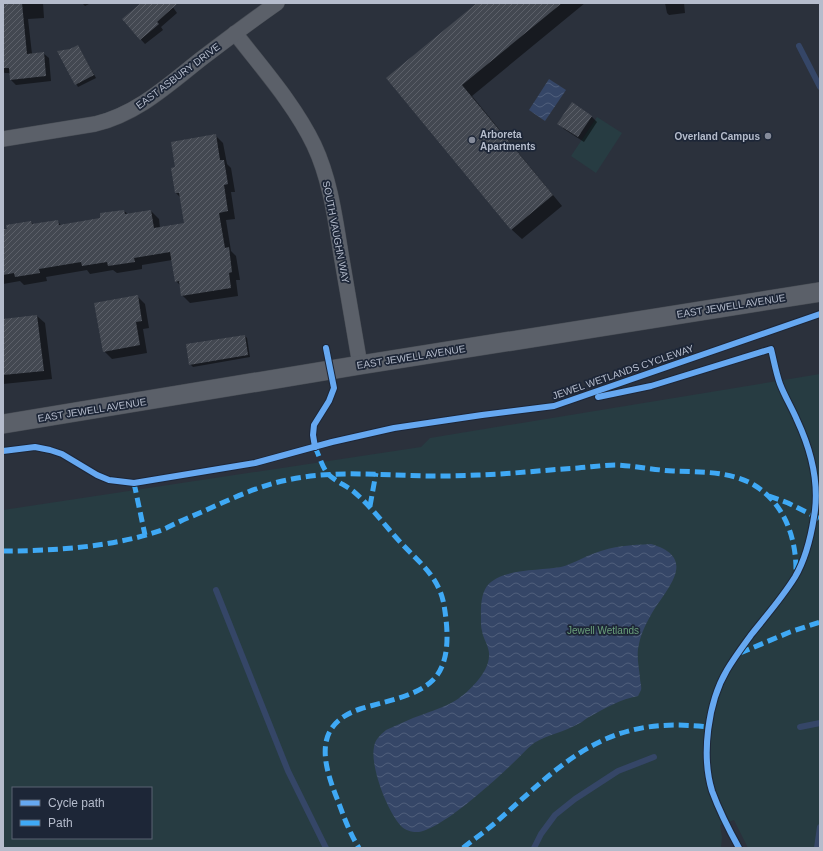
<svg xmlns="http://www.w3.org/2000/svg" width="823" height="851" font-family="Helvetica,sans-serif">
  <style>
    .park { fill: #273c42; fill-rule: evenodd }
    .water { fill: url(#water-waves) }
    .shadow { fill: #0007 }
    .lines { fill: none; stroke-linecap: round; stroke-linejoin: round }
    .stream { stroke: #354667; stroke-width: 6 }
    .building { fill: url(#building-hatch) }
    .minor-casing { stroke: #474c54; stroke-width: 16 }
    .tertiary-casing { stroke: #474c54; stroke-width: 20 }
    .minor { stroke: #5b6069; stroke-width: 15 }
    .tertiary { stroke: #5b6069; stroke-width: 19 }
    .quiet { stroke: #3fa9f5; stroke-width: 5; stroke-dasharray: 10 5; stroke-linecap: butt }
    .cycleway-casing { stroke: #1d2637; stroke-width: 8 }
    .cycleway { stroke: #66a8f1; stroke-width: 6 }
    .poi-dot { fill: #858b9a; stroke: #1d2637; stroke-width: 1.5 }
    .labels { text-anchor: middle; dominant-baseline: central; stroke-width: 3.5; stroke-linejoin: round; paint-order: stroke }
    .street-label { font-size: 10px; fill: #b5bccc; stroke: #1d2637 }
    .poi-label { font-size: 10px; font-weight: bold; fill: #b5bccc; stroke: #1d2637; text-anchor: start }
    .park-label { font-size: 10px; fill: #6a9f7a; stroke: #1d2637 }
  </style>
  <defs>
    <pattern id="water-waves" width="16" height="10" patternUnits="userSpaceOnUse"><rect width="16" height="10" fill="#354667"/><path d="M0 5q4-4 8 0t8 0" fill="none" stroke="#505f7c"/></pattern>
    <pattern id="building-hatch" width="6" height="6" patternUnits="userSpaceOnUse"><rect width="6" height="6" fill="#434851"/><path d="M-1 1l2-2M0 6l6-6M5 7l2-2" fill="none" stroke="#5c6069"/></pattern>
  </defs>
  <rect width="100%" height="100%" fill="#2b313c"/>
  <g class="park">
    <polygon points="597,117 622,133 596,173 571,156"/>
    <path d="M820 374V848H748L734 820 720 825 722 837 721 848H3V510L421 447 430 438ZM13 788H151V838H13Z"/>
  </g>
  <g class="water">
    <polygon points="549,79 566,90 545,121 529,110"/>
    <path d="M651 544C699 558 667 588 652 613 647 622 641 633 639 644 636 655 639 667 640 678 640 682 642 687 641 690 640 692 639 694 638 696 621 699 605 708 591 716 586 718 583 722 578 724 564 732 547 735 534 743 526 749 519 758 512 764 494 781 440 831 417 832 411 832 405 830 401 826 387 811 370 766 374 747 375 740 380 735 386 730 395 726 404 722 413 718 426 713 440 709 453 702 466 695 489 673 489 656 490 647 483 639 482 631 481 628 481 624 481 621 481 610 480 596 487 586 501 568 540 571 561 567 573 564 583 557 595 553 613 546 631 545 651 544Z"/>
  </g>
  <g class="shadow">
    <polygon points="3,3 43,3 44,18 28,19 32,54 43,53 49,58 51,81 16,85 11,80 10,73 5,73 3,72"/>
    <polygon points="82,3 91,3 85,6"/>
    <polygon points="142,3 170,3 177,13 161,27 163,30 145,44 123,20"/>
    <polygon points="479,3 585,3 472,96 562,206 522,239 511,229 387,78"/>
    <polygon points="665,3 684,3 685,13 669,15 667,13"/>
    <polygon points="78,46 96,78 78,87 58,51 70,50"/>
    <polygon points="572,104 592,117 597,122 584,142 564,129 559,124"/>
    <polygon points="215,135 223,143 227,164 231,168 235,192 231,192 235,219 226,220 231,251 236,256 240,280 236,280 238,296 190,303 182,295 181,286 176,281 172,260 142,265 142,269 117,273 113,270 90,274 87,270 46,277 47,281 24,285 20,281 3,284 3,230 31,222 34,225 57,221 62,226 101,219 124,211 128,214 151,211 159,219 160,228 185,224 181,198 176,193 176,168"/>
    <polygon points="137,296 145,304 149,328 143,329 147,353 112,359 104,351"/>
    <polygon points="37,316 45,323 52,379 3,384 3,320"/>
    <polygon points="245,336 247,338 250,357 193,367 190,364"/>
  </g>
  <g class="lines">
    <g class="stream">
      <polyline points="799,46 820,87"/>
      <polyline points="216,590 288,771 326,848"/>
      <polyline points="800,727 820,723"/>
      <polyline points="534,848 541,834 555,815 575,799 618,771 654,757"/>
      <polyline points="817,848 820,827"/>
    </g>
  </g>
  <g class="building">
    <polygon points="3,3 22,3 27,54 44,52 46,76 10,80 9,68 3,68"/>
    <polygon points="141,3 178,3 157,22 159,24 140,40 122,19"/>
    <polygon points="477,3 562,3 462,85 553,195 511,230 386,78"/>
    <polygon points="78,45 94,75 75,85 57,51 70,49"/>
    <polygon points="572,102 592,116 578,137 557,124"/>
    <polygon points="216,134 220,160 224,160 228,184 224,185 228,211 219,213 225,248 229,247 232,272 229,273 231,288 181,296 179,281 175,282 170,252 134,258 135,262 108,266 107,262 82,266 81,262 39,269 40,273 15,277 14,273 3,275 3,229 7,229 6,225 31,221 32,224 58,220 59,225 100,218 100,213 124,210 125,214 151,210 154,228 184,223 179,193 175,193 171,168 175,167 171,142"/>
    <polygon points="138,295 142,321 136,322 140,345 103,352 94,303"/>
    <polygon points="37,315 44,371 3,375 3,319"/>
    <polygon points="245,335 248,355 189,365 186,344"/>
  </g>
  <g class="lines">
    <g class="minor-casing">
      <g id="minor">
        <path d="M235 33C262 68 295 105 314 145 330 179 335 217 341 254 347 291 354 328 360 365"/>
        <path d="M3 139 95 124C137 114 168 85 201 59 226 40 251 21 277 3"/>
      </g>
    </g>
    <g class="tertiary-casing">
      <polyline id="tertiary" points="3,424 360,365 820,292"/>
    </g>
    <use href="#minor" class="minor"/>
    <use href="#tertiary" class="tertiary"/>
    <g class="quiet">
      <path d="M315 447C319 455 322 467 328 474 335 481 345 485 353 491 372 507 385 526 402 544 420 563 439 577 444 605 448 629 451 662 433 680 416 697 382 702 360 709 312 725 323 764 338 801 344 817 350 834 359 848"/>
      <polyline points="134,483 145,535"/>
      <polyline points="769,496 788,503 820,519"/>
      <polyline points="370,506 376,473"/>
      <path d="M3 551C54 551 114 547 162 530 171 526 180 521 190 517 221 504 253 487 287 480 333 470 379 475 426 476 443 476 461 476 478 475 511 474 545 470 578 468 591 467 604 465 617 465 636 466 654 470 673 471 699 472 731 471 754 485 784 503 796 537 796 570"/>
      <polyline points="740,653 790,632 820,622"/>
      <path d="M463 848C474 839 486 831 496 822 543 782 583 736 648 727 669 724 689 725 709 727"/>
    </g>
    <g class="cycleway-casing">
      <g id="cycleway">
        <path d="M598 397 651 386 771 349C774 361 776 373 780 384 785 397 792 408 797 420 811 450 820 483 814 517 811 536 805 560 795 577 782 598 766 616 751 635 743 646 734 658 727 670 708 702 701 755 712 791 719 810 729 830 739 848"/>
        <polyline points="315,447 313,435 314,425 329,401 334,388 326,348"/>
        <polyline points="3,451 35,447 50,450 62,454 97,475 109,480 134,483 255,463 332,442 394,428 482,415 554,406 820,314"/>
      </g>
    </g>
    <use href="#cycleway" class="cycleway"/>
  </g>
  <g class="poi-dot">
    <circle cx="768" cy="136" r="4"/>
    <circle cx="472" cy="140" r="4"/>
  </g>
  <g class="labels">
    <g class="street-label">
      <text transform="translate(178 76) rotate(-37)">EAST ASBURY DRIVE</text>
      <text transform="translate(336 232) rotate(79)">SOUTH VAUGHN WAY</text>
      <text transform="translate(731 306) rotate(-9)">EAST JEWELL AVENUE</text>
      <text transform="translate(411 357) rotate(-9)">EAST JEWELL AVENUE</text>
      <text transform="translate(623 372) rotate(-19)">JEWEL WETLANDS CYCLEWAY</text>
      <text transform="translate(92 410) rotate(-9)">EAST JEWELL AVENUE</text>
    </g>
    <g class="poi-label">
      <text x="480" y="134">Arboreta<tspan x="480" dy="12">Apartments</tspan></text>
      <text x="760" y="136" text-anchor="end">Overland Campus</text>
    </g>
    <g class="park-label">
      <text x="603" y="630">Jewell Wetlands</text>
    </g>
  </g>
  <rect width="823" height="851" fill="none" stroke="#b5bccc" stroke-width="8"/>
  <rect x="12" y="787" width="140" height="52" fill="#1d2637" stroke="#5a6273"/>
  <rect x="20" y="800" width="20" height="6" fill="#66a8f1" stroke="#5a6273"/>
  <text x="48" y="807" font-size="12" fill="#b5bccc">Cycle path</text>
  <rect x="20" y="820" width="20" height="6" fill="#3fa9f5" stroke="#5a6273"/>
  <text x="48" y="827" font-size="12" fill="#b5bccc">Path</text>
</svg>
